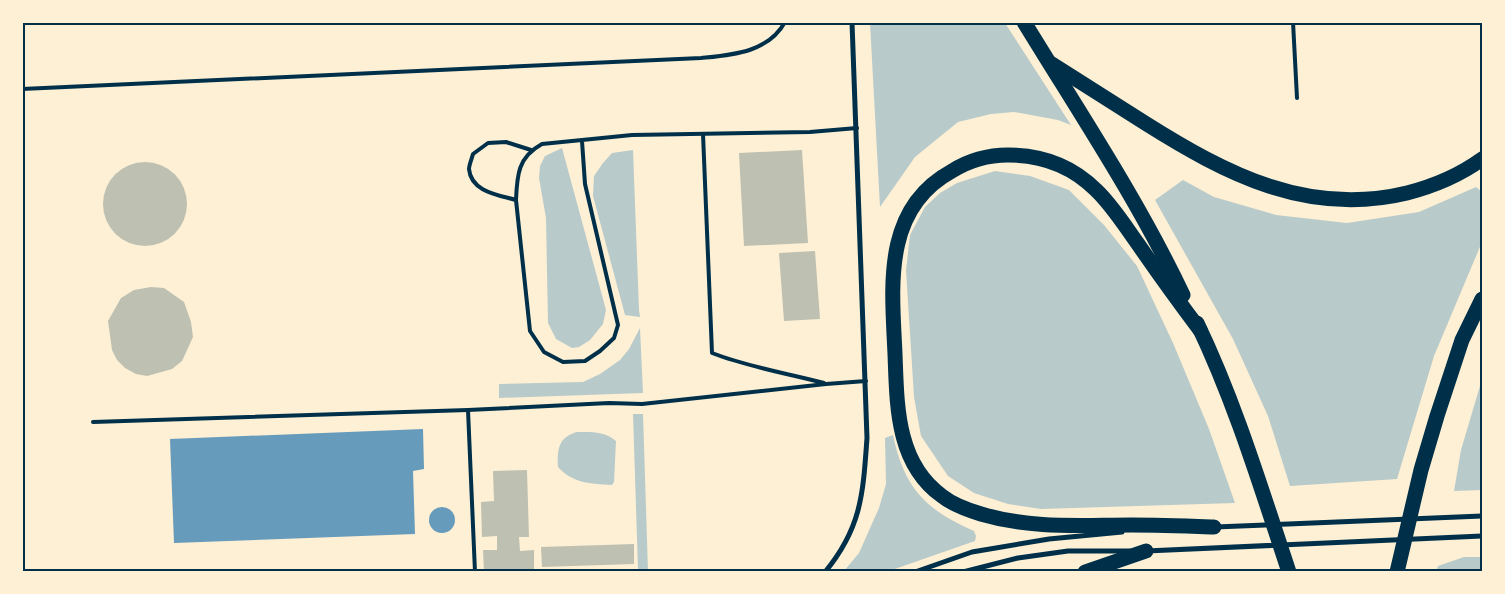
<svg xmlns="http://www.w3.org/2000/svg" width="1505" height="594" font-family="'Archivo Narrow',sans-serif">
  <style>
    .green { fill: #b9caca }
    .water { fill: #669bbc }
    .building { fill: #bec0b2 }
    .lines { fill: none; stroke-linecap: round; stroke-linejoin: round }
    .service { stroke: #003049; stroke-width: 4 }
    .minor { stroke: #003049; stroke-width: 5 }
    .motorway { stroke: #003049; stroke-width: 15 }
    .neatline { fill: none; stroke: #003049; stroke-width: 2 }
  </style>
  <rect width="100%" height="100%" fill="#fdf0d5"/>
  <g class="green">
    <polygon points="870,23 1005,23 1071,125 1058,120 1014,112 991,114 958,122 915,157 880,207"/>
    <polygon points="562,148 606,310 603,324 590,340 579,347 572,348 556,339 548,323 546,218 539,178 540,166 545,156"/>
    <polygon points="633,150 639,310 640,317 625,315 593,196 594,176 603,163 612,153"/>
    <polygon points="995,171 1030,176 1069,190 1104,225 1137,266 1173,343 1209,429 1235,503 1041,509 1008,504 974,493 948,476 921,436 914,397 906,270 910,235 925,207 940,193 957,183"/>
    <polygon points="1183,180 1214,197 1276,215 1347,223 1419,212 1476,187 1482,192 1482,242 1434,356 1397,479 1290,486 1268,416 1233,339 1155,200"/>
    <polygon points="640,328 643,393 499,398 499,384 583,382 600,374 620,360 629,349"/>
    <polygon points="1482,379 1482,490 1454,491 1461,450"/>
    <polygon points="633,414 643,414 648,571 534,571 638,569"/>
    <path d="M577 432C592 432 604 431 616 441L614 482 612 485C591 484 572 483 558 467 557 448 559 437 577 432Z"/>
    <path d="M893 435C904 488 926 510 974 531L976 536 975 541 889 571H844L859 553 879 508 886 484 885 438Z"/>
    <polygon points="1464,557 1482,557 1482,571 1436,571 1438,566"/>
  </g>
  <g class="water">
    <polygon points="423,429 424,469 413,471 415,534 174,543 170,439"/>
    <circle cx="442" cy="520" r="13"/>
  </g>
  <g class="building">
    <polygon points="802,150 808,243 744,246 739,153"/>
    <circle cx="145" cy="204" r="42"/>
    <polygon points="815,251 820,319 784,321 779,253"/>
    <polygon points="151,287 164,288 184,302 191,322 193,337 182,361 172,369 147,376 136,374 125,368 117,360 112,350 108,321 121,298 134,290"/>
    <polygon points="527,470 529,537 519,537 520,551 534,550 534,572 484,572 483,550 497,550 497,536 482,537 481,502 494,501 493,471"/>
    <polygon points="634,544 634,564 542,567 541,547"/>
  </g>
  <g class="lines">
    <g class="service">
      <polyline points="1293,22 1297,98"/>
      <path d="M22 89 701 58C731 55 768 53 785 22"/>
      <path d="M703 134 712 353C748 367 786 373 824 383"/>
      <path d="M582 141 585 184 618 325 614 338 600 351 585 361 563 362 544 352 530 331 516 200C517 175 518 157 542 144L632 135 810 132 857 128"/>
      <path d="M516 200C499 195 471 192 469 169 469 165 472 158 473 154L488 143 506 142 531 150"/>
      <polyline points="468,410 475,572"/>
      <polyline points="93,422 468,410 609,403 642,404 826,384 866,381"/>
    </g>
    <g class="minor">
      <polyline points="1215,527 1482,516"/>
      <polyline points="1146,551 1482,536"/>
      <path d="M825 572C862 527 863 493 867 438L852 22"/>
      <polyline points="915,572 972,552 1049,539 1122,532"/>
      <polyline points="963,572 1018,558 1068,551 1130,551"/>
    </g>
    <g class="motorway">
      <path d="M1024 22C1079 112 1138 200 1183 295"/>
      <path d="M1052 64C1083 84 1114 103 1145 123 1226 174 1308 217 1407 193 1434 186 1460 175 1482 159"/>
      <path d="M1197 323C1235 402 1261 488 1289 572"/>
      <path d="M1200 330C1179 302 1158 273 1138 244 1125 226 1112 205 1096 190 1072 166 1041 155 1008 155 988 155 968 161 952 171 882 209 892 287 895 354 897 405 896 463 942 496 953 505 968 510 981 514 1032 529 1079 525 1131 525 1159 525 1186 526 1214 527"/>
      <polyline points="1085,572 1146,551"/>
      <polyline points="1397,572 1421,470 1437,416 1462,340 1482,299"/>
    </g>
  </g>
  <rect width="1505" height="594" fill="none" stroke="#fdf0d5" stroke-width="48"/>
  <rect x="24" y="24" width="1457" height="546" class="neatline"/>
</svg>
